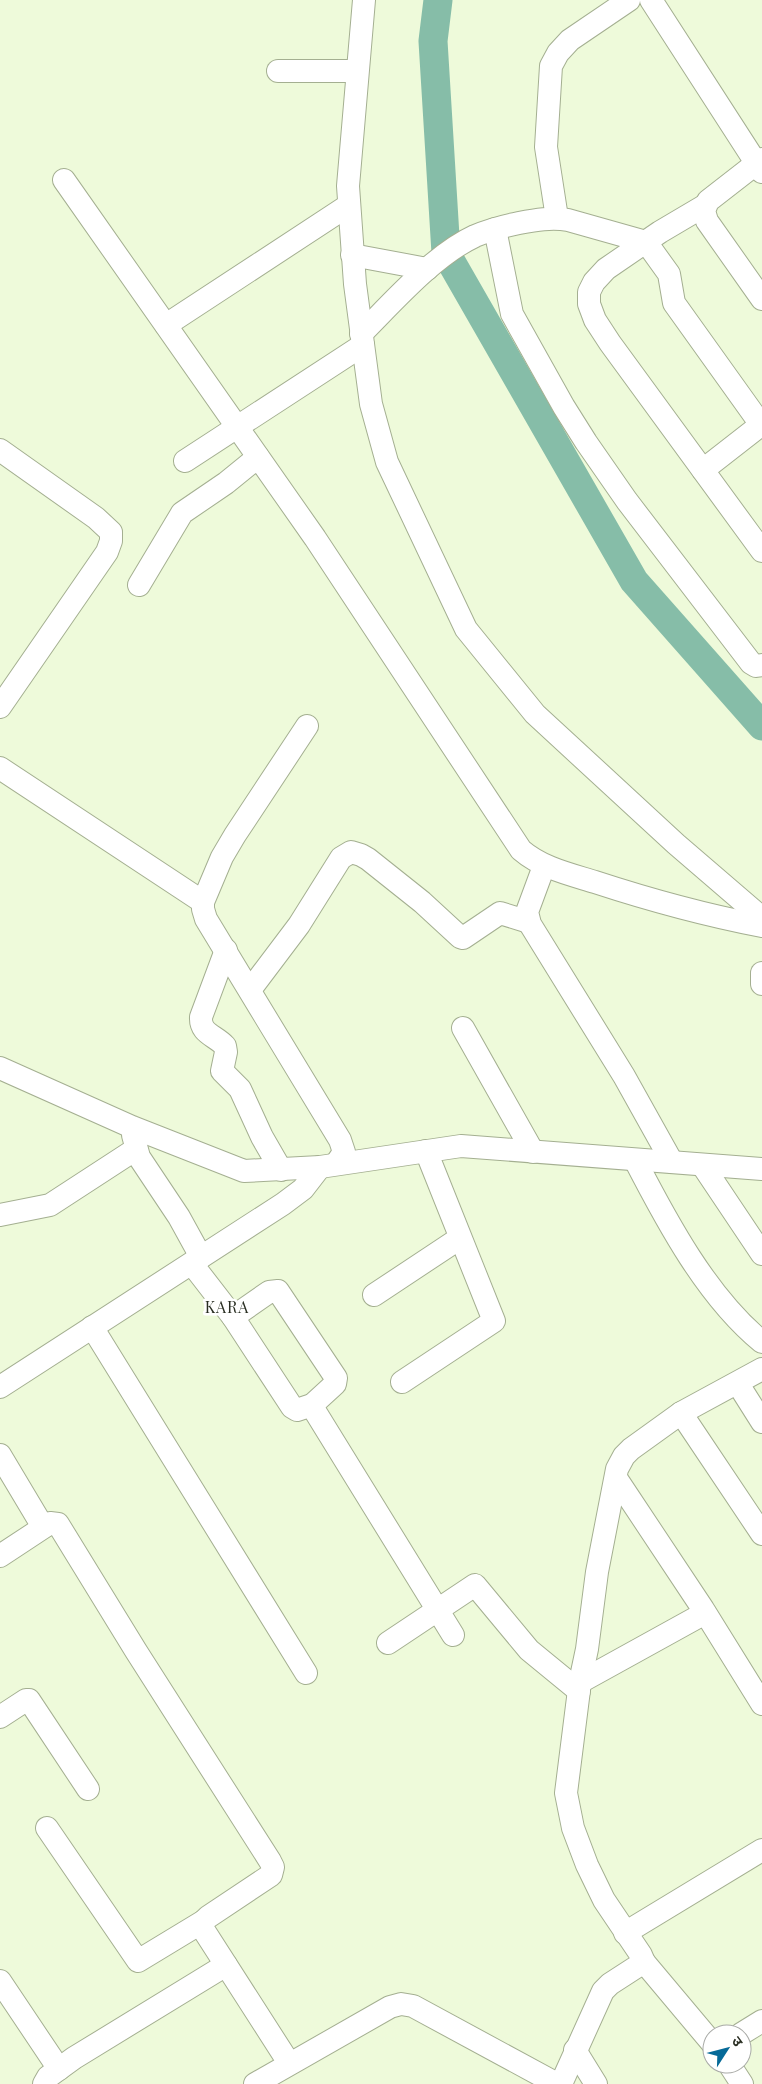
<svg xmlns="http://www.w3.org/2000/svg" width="762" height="2084" font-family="'Playfair Display','Noto Sans Devanagari',serif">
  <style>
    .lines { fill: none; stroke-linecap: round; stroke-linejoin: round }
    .river { stroke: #86bda8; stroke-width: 29 }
    .minor-casing { stroke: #a4af91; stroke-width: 24 }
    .minor { stroke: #fff; stroke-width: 22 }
    .labels { text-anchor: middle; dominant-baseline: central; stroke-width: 5; stroke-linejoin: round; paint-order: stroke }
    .quarter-label { font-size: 16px; letter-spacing: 1px; fill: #292e22; stroke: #fff }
  </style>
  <rect width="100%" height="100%" fill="#eefada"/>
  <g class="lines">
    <polyline class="river" points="438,0 433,41 446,253 634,581 762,726"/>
    <g class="minor-casing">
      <g id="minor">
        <polyline points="364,0 348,186 355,284 371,404 387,462 466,629 535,714 676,844 762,918"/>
        <polyline points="651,0 762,172"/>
        <polyline points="278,71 357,71"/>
        <polyline points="762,159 708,201 704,211 707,221 762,299"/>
        <path d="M64 180 315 538 521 850C542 868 569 874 595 882 650 900 705 915 762 926"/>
        <polyline points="704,206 660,232 606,269 594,282 589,292 589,304 595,320 610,343 762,551"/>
        <polyline points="557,218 546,147 551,66 558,53 570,40 629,0"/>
        <polyline points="495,229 512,314 564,407 586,442 627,501 751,663 756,666 762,665"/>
        <polyline points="352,255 427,269"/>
        <polyline points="166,325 349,205"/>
        <path d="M361 334C393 302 434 255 475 236 489 230 504 226 519 223 535 220 552 217 568 220L646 242 669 274 674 303 762 426"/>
        <polyline points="0,450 96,518 111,532 111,541 107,552 0,707"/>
        <polyline points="185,461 363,345"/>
        <polyline points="703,470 762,424"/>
        <polyline points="139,585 182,513 226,483 258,457"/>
        <polyline points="307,726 235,835 222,857 203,902 203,909 206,919 340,1140 344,1152 336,1164"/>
        <polyline points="0,768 203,902"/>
        <polyline points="544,866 527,912 530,924 624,1076 672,1162"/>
        <path d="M226 950 201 1017C200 1034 215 1035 225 1046L226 1052 222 1071 240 1089 262 1137 281 1170"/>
        <polyline points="762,973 762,984"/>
        <polyline points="250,990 299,925 341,858 351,852 361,855 368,859 422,902 460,937 463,938 500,913 529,922"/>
        <polyline points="463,1028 533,1152"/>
        <polyline points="0,1068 132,1127 244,1171 320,1167 461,1146 762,1169"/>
        <polyline points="133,1135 139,1157 179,1217 201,1257"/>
        <path d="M635 1160C667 1222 707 1297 762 1342"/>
        <polyline points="703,1166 762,1254"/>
        <polyline points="0,1215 50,1205 136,1149"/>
        <polyline points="192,1264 233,1317 292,1407 297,1410 309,1406 313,1408 453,1635"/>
        <polyline points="374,1295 460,1238"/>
        <polyline points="233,1317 269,1292 278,1291 336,1378 335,1384 311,1406"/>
        <polyline points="92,1327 306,1673"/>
        <polyline points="402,1382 494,1321 426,1151"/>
        <polyline points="738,1384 762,1422"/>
        <polyline points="0,1387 283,1204 303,1189 320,1167"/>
        <polyline points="681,1413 762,1534"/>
        <polyline points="0,1455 43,1527"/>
        <polyline points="616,1478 703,1609 762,1704"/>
        <polyline points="0,1556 50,1523 58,1524 136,1651 270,1861 273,1867 271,1875 208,1917 204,1921 203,1929 289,2063"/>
        <polyline points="388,1643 475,1585 529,1650 579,1691"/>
        <polyline points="580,1682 705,1613"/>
        <polyline points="0,1717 26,1700 29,1700 88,1789"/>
        <polyline points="47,1828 138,1961 204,1921"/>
        <polyline points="625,1933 762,1850"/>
        <polyline points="644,1962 712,2043"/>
        <polyline points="0,1981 59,2069"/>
        <polyline points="741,2034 762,2021"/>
        <polyline points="575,2050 596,2084"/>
        <polyline points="729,2064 742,2084"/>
        <polyline points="44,2084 48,2077 74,2058 226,1965"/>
        <polyline points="255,2084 390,2007 401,2004 413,2006 557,2084"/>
        <polyline points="561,2084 603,1991 610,1984 644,1962 641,1955 604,1900 587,1865 573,1828 566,1793 580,1682 587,1649 597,1572 617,1469 624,1456 631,1449 681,1413 762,1369"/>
      </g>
    </g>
    <use href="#minor" class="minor"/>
  </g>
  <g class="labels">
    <g class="quarter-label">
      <text x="227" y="1306">KARA</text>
    </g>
  </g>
  <g transform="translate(727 2049) rotate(54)"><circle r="24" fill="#ffffff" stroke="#a9aba7"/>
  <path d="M0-4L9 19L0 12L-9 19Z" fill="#066a98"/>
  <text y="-8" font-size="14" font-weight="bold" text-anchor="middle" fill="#292e22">उ</text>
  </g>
</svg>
